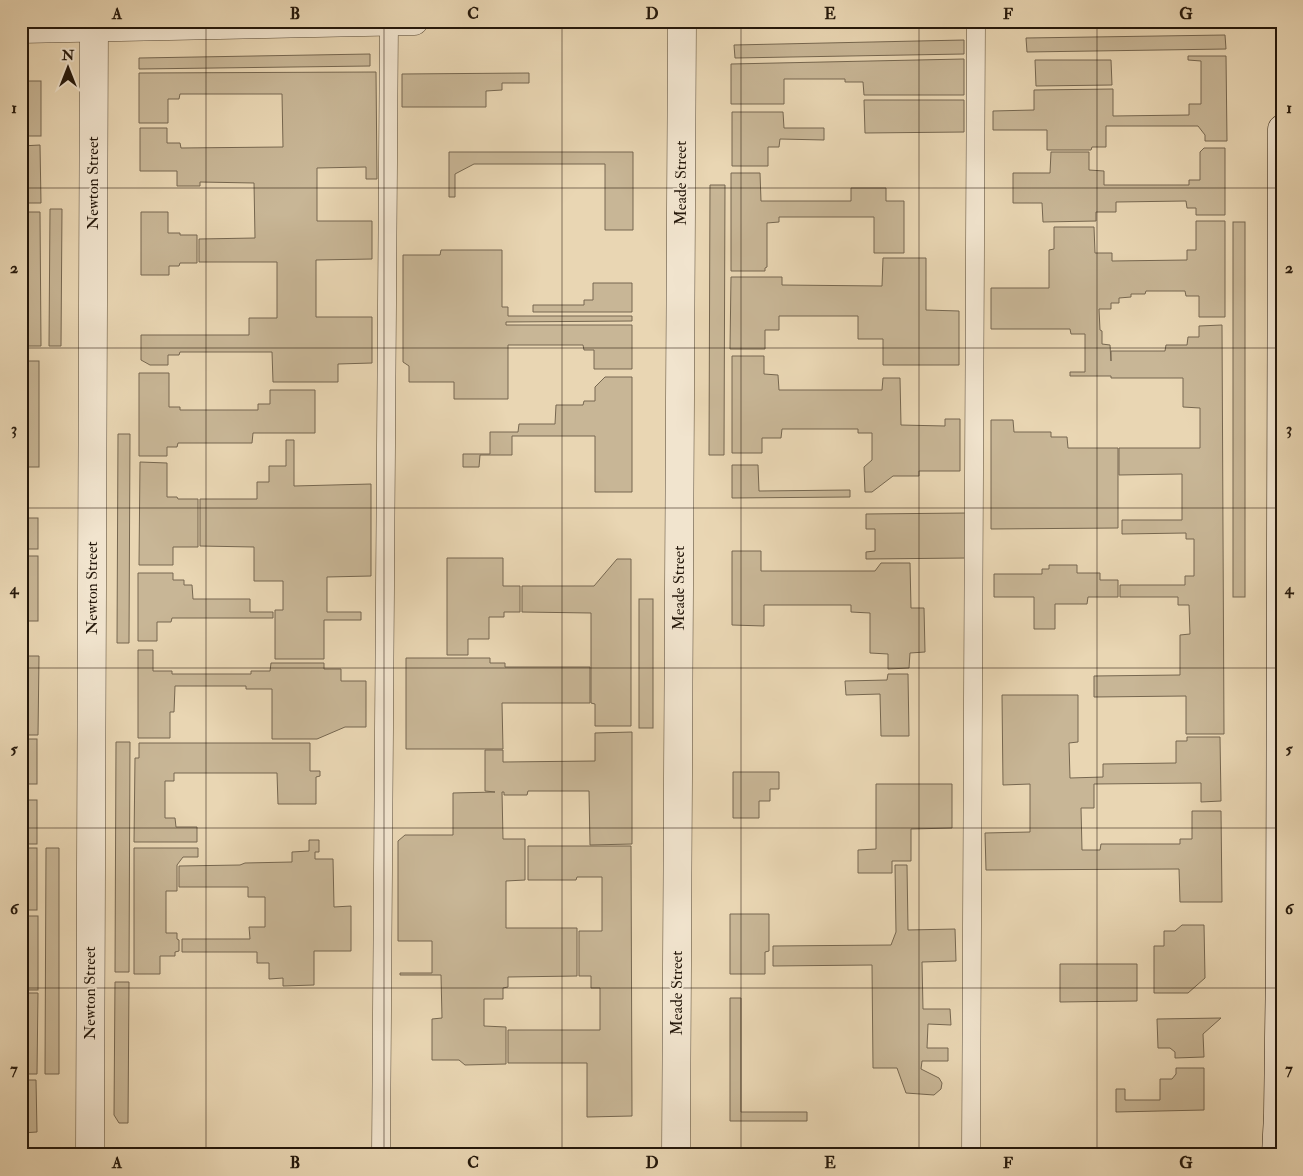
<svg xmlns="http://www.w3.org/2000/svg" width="1303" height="1176" font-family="'IM FELL Double Pica',serif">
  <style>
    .green { fill: #c8b696; stroke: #766750 }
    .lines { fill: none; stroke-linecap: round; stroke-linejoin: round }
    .lane-casing { stroke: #564835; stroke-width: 19 }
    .street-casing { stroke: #564835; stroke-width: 29 }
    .secondary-casing { stroke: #25180b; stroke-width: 29 }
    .lane { stroke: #f1e4ce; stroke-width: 18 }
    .street { stroke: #f1e4ce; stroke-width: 28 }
    .secondary { stroke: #f1e4ce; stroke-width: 28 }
    .grid { fill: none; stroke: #25180b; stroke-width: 1; stroke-opacity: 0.55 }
    .labels { text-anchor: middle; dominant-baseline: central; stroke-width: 4; stroke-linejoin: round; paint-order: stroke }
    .street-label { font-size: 16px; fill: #25180b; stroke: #f1e4ce }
    .neatline { fill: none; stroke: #25180b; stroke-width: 2 }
    .grid-label { font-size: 16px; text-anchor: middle; font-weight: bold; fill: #25180b }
  </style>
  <rect width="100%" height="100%" fill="#e9d6b3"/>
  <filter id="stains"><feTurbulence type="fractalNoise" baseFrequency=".004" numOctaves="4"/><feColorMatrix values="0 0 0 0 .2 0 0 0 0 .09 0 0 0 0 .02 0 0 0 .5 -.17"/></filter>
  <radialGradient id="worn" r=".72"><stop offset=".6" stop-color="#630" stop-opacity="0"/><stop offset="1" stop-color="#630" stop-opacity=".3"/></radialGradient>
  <g class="green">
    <polygon points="1225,35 1226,49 1027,52 1026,38"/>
    <polygon points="964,40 964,54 735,58 734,45"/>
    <polygon points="370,54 370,66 139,69 139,58"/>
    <polygon points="1188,56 1226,56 1227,141 1205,141 1205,135 1198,126 1106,126 1106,147 1092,147 1091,150 1047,150 1047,130 993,130 993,111 1034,110 1034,90 1113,89 1113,116 1189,115 1189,104 1201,104 1201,61 1188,60"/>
    <polygon points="964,59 964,95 864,95 863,82 845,82 845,79 784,79 784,104 731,104 731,64"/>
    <polygon points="1035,60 1111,60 1112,85 1036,86"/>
    <polygon points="376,72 377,179 366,179 366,167 317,168 317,221 372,221 372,259 316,260 316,317 372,317 372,363 338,364 338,382 273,382 272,352 180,352 179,355 168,355 168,365 150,365 141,360 141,335 249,335 249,318 277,318 277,262 199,262 199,239 255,238 254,183 200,182 200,186 177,186 177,171 140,171 140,128 167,128 167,143 180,143 181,148 283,147 282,94 180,94 179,99 168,99 168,123 139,123 139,73"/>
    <polygon points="529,73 529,83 502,83 502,90 486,91 486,107 402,107 402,74"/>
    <rect x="21" y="81" width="20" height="55"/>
    <polygon points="864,100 964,100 964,132 865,133"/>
    <polygon points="732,112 783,112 784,128 824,128 824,140 780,139 779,147 768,147 768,166 732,166"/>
    <polygon points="40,145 41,203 21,203 21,146"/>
    <polygon points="1204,148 1225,148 1225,215 1196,215 1196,208 1187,208 1186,201 1116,202 1116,212 1096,212 1096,221 1043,222 1042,203 1013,203 1013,173 1050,173 1051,152 1089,152 1089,170 1104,171 1104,185 1189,185 1189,180 1200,180 1200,152"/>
    <polygon points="449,152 633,152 633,230 605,230 605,164 474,164 455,174 455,197 449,197"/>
    <polygon points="731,173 760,173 761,201 851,201 851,188 886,188 886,201 904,201 904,253 874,253 874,217 779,217 779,222 767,223 767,267 765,268 765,271 731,271"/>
    <polygon points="710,185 725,185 724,455 709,455"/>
    <polygon points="50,209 62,209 61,346 49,346"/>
    <polygon points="21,212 40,212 41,346 21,346"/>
    <polygon points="141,212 168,212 168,233 180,233 180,235 197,235 197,263 180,263 179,266 169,266 169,275 141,275"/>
    <polygon points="1196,221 1225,221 1225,317 1199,317 1199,296 1186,296 1185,291 1146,291 1145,294 1131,294 1131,297 1119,298 1119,303 1111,303 1111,309 1099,309 1100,330 1102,331 1102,344 1110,345 1111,361 1111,351 1165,351 1166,345 1187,345 1188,337 1199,337 1199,326 1222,325 1224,734 1186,734 1186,696 1094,697 1094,676 1180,675 1180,635 1190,634 1189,605 1178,605 1178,597 1120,597 1120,585 1185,585 1185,576 1194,576 1194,539 1186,539 1186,533 1122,534 1122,520 1182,520 1182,474 1119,475 1119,448 1200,448 1200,408 1183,407 1183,378 1111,378 1111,376 1070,376 1070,372 1085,372 1085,334 1071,334 1070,329 991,329 991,288 1049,288 1049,250 1054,249 1054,227 1094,227 1095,253 1112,253 1112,261 1187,260 1187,250 1196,250"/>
    <rect x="1233" y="222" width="12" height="375"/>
    <polygon points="441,250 502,250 502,307 508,307 508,316 632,316 632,321 506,322 506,325 632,325 632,369 594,369 594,350 584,350 583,345 508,345 508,399 454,399 454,382 409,382 409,366 403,362 403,255 440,255"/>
    <polygon points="883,258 926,258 926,310 959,311 959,365 883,365 883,339 858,339 858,316 779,316 779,330 765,330 765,349 730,349 731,277 782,277 782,285 882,286"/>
    <polygon points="593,283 632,283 632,312 533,312 533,305 584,305 584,300 593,300"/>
    <polygon points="732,356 764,356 764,374 778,375 779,390 882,390 883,378 900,378 901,425 945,426 945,419 960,419 960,471 919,471 919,476 893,476 872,492 865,492 864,467 872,460 872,433 858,433 858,429 782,429 781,438 762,438 762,453 732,453"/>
    <rect x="21" y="361" width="18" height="106"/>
    <polygon points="139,373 169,373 169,407 180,407 180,410 258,410 258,404 270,404 270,390 315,390 315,433 253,433 252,443 178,443 177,447 167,447 167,456 139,456"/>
    <polygon points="605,377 632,377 632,492 595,492 595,436 512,436 512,455 480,455 479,467 463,467 463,454 490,454 490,432 518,432 519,424 555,424 556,405 583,405 584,401 595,401 595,387"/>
    <polygon points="991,420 1013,420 1014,432 1051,432 1051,437 1067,437 1068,448 1118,448 1118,528 991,529"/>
    <polygon points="118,434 130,434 129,643 117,643"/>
    <polygon points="286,440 294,440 294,486 371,484 371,576 327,577 327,612 361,612 361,620 324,620 324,659 275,659 275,610 283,610 283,581 254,581 254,547 200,546 200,499 257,499 257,482 269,482 269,466 286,466"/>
    <polygon points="140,462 167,463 167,497 177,497 178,499 198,499 198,547 173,547 173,565 139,565"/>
    <polygon points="732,465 758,465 759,491 850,490 850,497 732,498"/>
    <polygon points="967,513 967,558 866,559 866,552 875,551 875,529 866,529 866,514"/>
    <rect x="21" y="518" width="17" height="31"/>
    <polygon points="732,551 761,551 761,571 875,571 881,563 910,563 911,608 924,608 925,652 910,653 909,668 888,669 888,654 870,653 870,613 851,612 851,605 764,605 764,626 732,625"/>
    <rect x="21" y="556" width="17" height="65"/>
    <polygon points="447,558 503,558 503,586 520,586 520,612 504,612 504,617 489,617 489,639 468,639 468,655 447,655"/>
    <polygon points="617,559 631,559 631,726 595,726 595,704 591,703 591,613 522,612 522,586 594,586"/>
    <polygon points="1049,565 1077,565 1077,573 1100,573 1100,580 1118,580 1118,597 1088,597 1087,604 1055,604 1055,629 1034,629 1034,597 994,597 994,574 1042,574 1042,569 1049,569"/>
    <polygon points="138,573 173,573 173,580 184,580 184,585 192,585 193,599 250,599 250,612 273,612 273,618 172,618 171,622 157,622 157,641 138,641"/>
    <rect x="639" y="599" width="14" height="129"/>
    <polygon points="138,650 153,650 153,671 172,671 172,674 251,674 251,671 270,671 271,663 324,663 324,669 341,669 341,681 366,681 366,727 345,727 317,739 272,739 272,689 246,689 246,686 175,686 174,712 170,712 170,738 138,738"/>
    <polygon points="21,656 39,656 38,735 21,735"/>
    <polygon points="406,658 490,658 490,663 505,663 505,667 590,667 590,703 502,703 503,749 406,749"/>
    <polygon points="888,674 908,674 909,736 881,736 880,694 846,695 845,681 887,680"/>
    <polygon points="1002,695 1078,695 1078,742 1069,743 1070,778 1103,777 1103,764 1176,763 1176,741 1187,741 1187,737 1220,737 1221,801 1201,802 1201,783 1094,784 1094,808 1081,808 1082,850 1100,850 1101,844 1180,844 1180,839 1192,839 1192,811 1221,811 1222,902 1180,902 1179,869 986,870 985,833 1030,832 1030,784 1003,785"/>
    <polygon points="632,732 632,844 590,845 589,791 528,791 527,795 504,795 504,792 502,792 503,839 525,839 525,880 506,881 506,928 577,928 577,976 508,977 508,987 503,988 503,999 484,999 484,1026 506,1027 506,1064 465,1065 459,1060 432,1060 432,1019 442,1018 441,975 400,975 400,973 432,973 432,941 398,941 398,841 405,835 453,835 453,793 495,792 485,791 485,750 503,750 503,762 595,761 595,733"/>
    <rect x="21" y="739" width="16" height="45"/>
    <polygon points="116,742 130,742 129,972 115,972"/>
    <polygon points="139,743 310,743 310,771 320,771 320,776 316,777 316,804 278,804 277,773 174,773 174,781 165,781 165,818 175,818 176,827 197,827 197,842 134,842 135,758 139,758"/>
    <polygon points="733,772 779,772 779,789 770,789 770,801 759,801 759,818 733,818"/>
    <polygon points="876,784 952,784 952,828 911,829 911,861 892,861 892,873 858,873 858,850 876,849"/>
    <rect x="21" y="800" width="16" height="44"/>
    <polygon points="309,840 319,840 319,852 315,852 315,859 333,859 334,907 351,906 351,951 314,951 314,985 283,986 283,978 269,979 269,963 257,963 257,952 182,952 182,939 250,939 249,927 265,927 265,897 248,897 248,887 179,887 179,866 240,865 245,863 292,862 292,852 309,851"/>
    <polygon points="528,846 631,846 632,1116 587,1117 587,1063 508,1063 508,1030 600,1030 600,988 591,988 591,976 579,976 579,931 602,931 602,877 577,877 576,880 528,880"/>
    <rect x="21" y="848" width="16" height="62"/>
    <polygon points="46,848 59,848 59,1074 45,1074"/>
    <polygon points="134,848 198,848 198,857 183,857 177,865 177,891 166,891 166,933 177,933 177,939 179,940 179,951 175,952 175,956 160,956 160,974 134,974"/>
    <polygon points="895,865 907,865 908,930 955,929 956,961 922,962 923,1009 950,1009 951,1025 928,1024 927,1048 948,1048 948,1061 922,1061 921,1069 939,1078 942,1083 941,1089 934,1095 906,1093 897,1068 873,1068 872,965 773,966 773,946 891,945 896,932"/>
    <polygon points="730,914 769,914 769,951 765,952 765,974 730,974"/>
    <rect x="21" y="916" width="17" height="74"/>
    <polygon points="1182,925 1204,925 1205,978 1188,993 1154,993 1154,946 1164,946 1164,931 1175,931"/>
    <polygon points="1060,964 1137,964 1137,1001 1060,1002"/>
    <polygon points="115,982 129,982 128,1123 119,1123 114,1115"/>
    <polygon points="21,993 38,993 37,1074 21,1074"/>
    <polygon points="730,998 741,998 741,1112 807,1112 807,1121 730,1121"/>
    <polygon points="1221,1018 1203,1034 1204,1057 1175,1058 1175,1052 1170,1048 1158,1048 1157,1019"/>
    <polygon points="1176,1068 1204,1068 1204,1110 1116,1112 1116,1089 1125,1089 1125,1100 1160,1100 1160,1079 1172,1079 1176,1074"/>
    <polygon points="21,1080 36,1080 37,1132 21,1133"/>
  </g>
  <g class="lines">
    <g class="lane-casing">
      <g id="lane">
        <polyline points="381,1155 389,21"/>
        <polyline points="971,1155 976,21"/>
      </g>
    </g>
    <g class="street-casing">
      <g id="street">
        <polyline points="21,29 414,21"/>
        <polyline points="90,1155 94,21"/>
        <polyline points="676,1155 682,21"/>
      </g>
    </g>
    <g class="secondary-casing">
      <polyline id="secondary" points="1276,1155 1278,1114 1280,961 1282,129"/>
    </g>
    <use href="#lane" class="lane"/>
    <use href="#street" class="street"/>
    <use href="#secondary" class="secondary"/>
  </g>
  <path class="grid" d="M206 21V1155M384 21V1155M562 21V1155M741 21V1155M919 21V1155M1097 21V1155M21 188H1282M21 348H1282M21 508H1282M21 668H1282M21 828H1282M21 988H1282"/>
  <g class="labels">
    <g class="street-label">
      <text transform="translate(93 183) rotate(-90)">Newton Street</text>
      <text transform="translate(681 183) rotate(-90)">Meade Street</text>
      <text transform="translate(92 588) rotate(-90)">Newton Street</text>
      <text transform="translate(679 588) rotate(-90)">Meade Street</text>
      <text transform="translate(90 993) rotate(-90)">Newton Street</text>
      <text transform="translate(677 993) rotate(-90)">Meade Street</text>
    </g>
  </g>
  <rect width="1303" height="1176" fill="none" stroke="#e9d6b3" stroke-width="55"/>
  <g transform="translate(68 68)" stroke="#f1e4ce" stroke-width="4" paint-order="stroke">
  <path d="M0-4L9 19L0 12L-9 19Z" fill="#25180b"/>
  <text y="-8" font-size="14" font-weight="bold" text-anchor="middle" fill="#25180b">N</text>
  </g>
  <rect x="28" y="28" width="1248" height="1120" class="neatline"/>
  <g class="grid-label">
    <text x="117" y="19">A</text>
    <text x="295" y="19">B</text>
    <text x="473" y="19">C</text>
    <text x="652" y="19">D</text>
    <text x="830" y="19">E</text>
    <text x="1008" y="19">F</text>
    <text x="1186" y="19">G</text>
    <text x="14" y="113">1</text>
    <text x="1289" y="113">1</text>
    <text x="14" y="273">2</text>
    <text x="1289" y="273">2</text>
    <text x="14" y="434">3</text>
    <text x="1289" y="434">3</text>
    <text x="14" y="594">4</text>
    <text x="1289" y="594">4</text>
    <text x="14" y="754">5</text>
    <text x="1289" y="754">5</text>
    <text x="14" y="914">6</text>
    <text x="1289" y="914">6</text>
    <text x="14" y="1074">7</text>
    <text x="1289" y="1074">7</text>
    <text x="117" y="1168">A</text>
    <text x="295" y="1168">B</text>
    <text x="473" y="1168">C</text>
    <text x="652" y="1168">D</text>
    <text x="830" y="1168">E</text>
    <text x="1008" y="1168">F</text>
    <text x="1186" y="1168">G</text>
  </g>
  <rect width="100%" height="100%" filter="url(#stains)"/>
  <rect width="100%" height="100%" fill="url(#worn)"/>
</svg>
